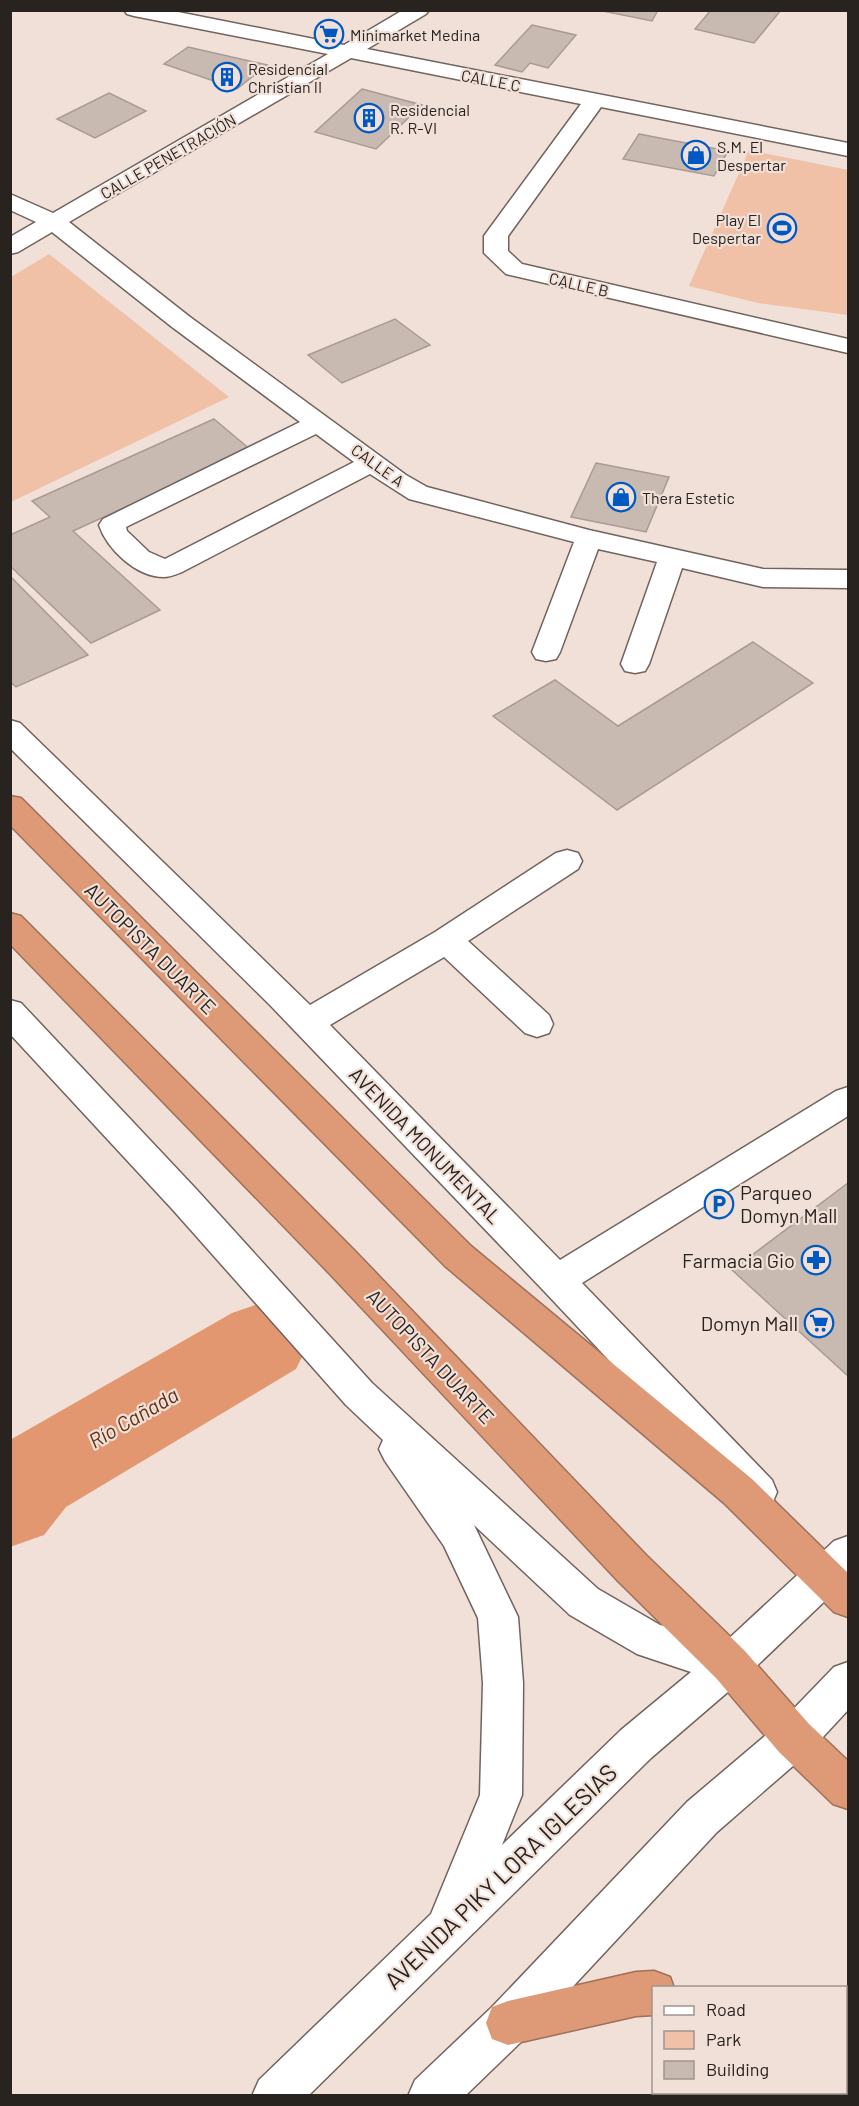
<svg xmlns="http://www.w3.org/2000/svg" width="859" height="2106" font-family="Barlow,sans-serif">
  <style>
    .green { fill: #f0c0a7 }
    .lines { fill: none; stroke-linecap: round; stroke-linejoin: round }
    .river { fill: #e39770; fill-rule: evenodd }
    .building { fill: #c8b9b1; stroke: #a99a93; stroke-width: 1.5 }
    .minor-casing { stroke: #71635d; stroke-width: 3 }
    .highway-casing { stroke: #9f7058; stroke-width: 3 }
    .minor { fill: #fff; fill-rule: evenodd }
    .highway { fill: #de9976; fill-rule: evenodd }
    .labels { text-anchor: middle; dominant-baseline: central; stroke-width: 4.5; stroke-linejoin: round; paint-order: stroke }
    .far-poi-label { font-size: 16px; fill: #292320; stroke: #f0e0d8; text-anchor: start }
    .far-street-label { font-size: 16px; fill: #292320; stroke: #f0e0d8 }
    .street-label { font-size: 20px; fill: #292320; stroke: #f0e0d8 }
    .poi-label { font-size: 20px; fill: #292320; stroke: #f0e0d8; text-anchor: end }
    .water-label { font-size: 21px; font-style: italic; fill: #623115; stroke: #f0e0d8 }
    .near-street-label { font-size: 24px; fill: #292320; stroke: #f0e0d8 }
  </style>
  <rect width="100%" height="100%" fill="#f0e0d8"/>
  <g class="green">
    <polygon points="749,150 848,170 848,315 758,303 689,286"/>
    <polygon points="49,254 229,397 11,502 11,277"/>
  </g>
  <g class="lines">
    <polygon class="river" points="264,1302 296,1313 310,1341 296,1369 66,1507 44,1535 10,1547 10,1440 232,1313"/>
  </g>
  <g class="building">
    <polygon points="598,10 658,10 652,21"/>
    <polygon points="711,10 781,10 754,43 695,29"/>
    <polygon points="532,25 576,35 548,68 530,63 522,72 495,65"/>
    <polygon points="188,47 267,65 237,89 164,64"/>
    <polygon points="362,89 422,105 376,149 315,132"/>
    <polygon points="109,93 146,111 95,138 57,119"/>
    <polygon points="639,134 728,151 714,176 623,159"/>
    <polygon points="395,319 430,345 342,383 308,355"/>
    <polygon points="214,419 251,450 73,531 160,610 91,643 10,566 10,535 50,517 32,501"/>
    <polygon points="596,463 669,477 646,532 571,517"/>
    <polygon points="10,576 88,655 16,687 10,682"/>
    <polygon points="753,642 813,683 617,810 493,716 555,680 618,726"/>
    <polygon points="848,1183 848,1376 732,1270"/>
  </g>
  <g class="lines">
    <g class="minor-casing">
      <g id="minor">
        <path d="M124 10H168L344 45 403 10H429L426 14 367 49 848 143V156L601 107 508 236V251L522 264 848 339V353L506 274 484 253V236L581 104 351 58 69 222 190 317 406 475 427 487 589 530 763 569 848 570V588L763 587 682 568 649 664 645 671 635 673 625 671 621 664 657 562 598 549 560 652 556 659 546 661 536 659 532 652 574 542 409 499 370 474 182 572C177 574 170 577 164 577 136 577 107 549 99 525L103 519 300 422 172 327 52 232 18 252 10 254V237L36 222 10 210V194L53 213 328 54 134 16 127 14ZM316 434 354 462 165 559 149 552 127 531 126 527Z"/>
        <polygon points="10,720 20,723 310,1005 435,932 556,853 567,850 578,853 582,861 578,869 468,941 549,1015 553,1024 549,1033 537,1037 525,1033 444,957 330,1025 560,1260 836,1091 848,1087 848,1116 582,1283 772,1480 777,1492 772,1504 758,1509 744,1504 544,1291 270,1005 10,748"/>
        <path d="M10 1000 21 1003 197 1190 372 1383 598 1589 660 1625 724 1643 834 1541 848 1536V1579L744 1678 651 1758 308 2096H252L259 2080 431 1914 480 1795 483 1683 478 1618 444 1546 385 1461 379 1449 383 1440 346 1405 173 1210 10 1034ZM474 1525 570 1615 637 1654 691 1672 621 1730 502 1845 522 1795 523 1683 518 1617Z"/>
        <polygon points="848,1662 848,1710 809,1752 717,1832 524,2039 465,2096 408,2096 415,2080 492,2007 687,1802 779,1724 834,1667"/>
      </g>
    </g>
    <g class="highway-casing">
      <g id="highway">
        <polygon points="10,796 21,798 471,1246 752,1479 848,1573 848,1617 834,1612 724,1503 445,1266 10,825"/>
        <polygon points="10,913 21,916 354,1250 646,1555 744,1650 809,1724 848,1761 848,1809 833,1804 779,1752 716,1678 618,1581 328,1272 10,944"/>
        <polygon points="654,1971 670,1977 674,1988 654,1988 654,2015 636,2016 508,2045 492,2039 486,2023 492,2007 508,2001 636,1972"/>
        <polygon points="846,1993 848,1994 848,2039 846,2038"/>
      </g>
    </g>
    <use href="#minor" class="minor"/>
    <use href="#highway" class="highway"/>
  </g>
  <defs>
    <g id="supermarket-ring" transform="scale(1.5)"><circle r="9.5" fill="#f0e0d8" stroke="#0059c2" stroke-width="1.5"/><path d="M-6-5.5h2.5l.6 2H6L4.5 2H-2.5L-4.4-4H-6ZM-1.5 3.2a1.3 1.3 0 1 0 .1 0ZM3 3.2a1.3 1.3 0 1 0 .1 0Z" fill="#0059c2"/></g>
    <g id="building-ring" transform="scale(1.5)"><circle r="9.5" fill="#f0e0d8" stroke="#0059c2" stroke-width="1.5"/><path d="M-4-6H4V6H1V3H-1V6H-4ZM-2.5-4.3h1.7v1.8h-1.7ZM.8-4.3h1.7v1.8H.8ZM-2.5-1h1.7V.8h-1.7ZM.8-1h1.7V.8H.8Z" fill="#0059c2"/></g>
    <g id="shop-ring" transform="scale(1.5)"><circle r="9.5" fill="#f0e0d8" stroke="#0059c2" stroke-width="1.5"/><path d="M-5-2.5h2.3a2.7 3.5 0 0 1 5.4 0H5L5.5 6h-11ZM-1.5-2.5h3a1.5 2.3 0 0 0-3 0Z" fill="#0059c2"/></g>
    <g id="stadium-ring" transform="scale(1.5)"><circle r="9.5" fill="#f0e0d8" stroke="#0059c2" stroke-width="1.5"/><path d="M0-5a6.5 5 0 1 0 0 10a6.5 5 0 1 0 0-10ZM-3.5-1.8h7v3.6h-7Z" fill="#0059c2"/></g>
    <g id="parking-ring" transform="scale(1.5)"><circle r="9.5" fill="#f0e0d8" stroke="#0059c2" stroke-width="1.5"/><path d="M-3.5-5.5H1a3.5 3.5 0 0 1 0 7H-1V5.5H-3.5ZM-1-3.4V-.6H.8a1.4 1.4 0 0 0 0-2.8Z" fill="#0059c2"/></g>
    <g id="pharmacy-ring" transform="scale(1.5)"><circle r="9.5" fill="#f0e0d8" stroke="#0059c2" stroke-width="1.5"/><path d="M-2-6h4v4h4v4h-4v4h-4v-4h-4v-4h4Z" fill="#0059c2"/></g>
  </defs>
  <g fill-rule="evenodd">
    <use href="#supermarket-ring" x="329" y="34"/>
    <use href="#building-ring" x="227" y="77"/>
    <use href="#building-ring" x="369" y="118"/>
    <use href="#shop-ring" x="696" y="155"/>
    <use href="#stadium-ring" x="782" y="228"/>
    <use href="#shop-ring" x="621" y="497"/>
    <use href="#parking-ring" x="719" y="1204"/>
    <use href="#pharmacy-ring" x="816" y="1260"/>
    <use href="#supermarket-ring" x="819" y="1323"/>
  </g>
  <g class="labels">
    <g class="far-poi-label">
      <text x="350" y="34">Minimarket Medina</text>
      <text x="248" y="68">Residencial<tspan x="248" dy="18">Christian II</tspan></text>
      <text x="390" y="109">Residencial<tspan x="390" dy="18">R. R-VI</tspan></text>
      <text x="717" y="146">S.M. El<tspan x="717" dy="18">Despertar</tspan></text>
      <text x="761" y="219" text-anchor="end">Play El<tspan x="761" dy="18">Despertar</tspan></text>
      <text x="642" y="497">Thera Estetic</text>
    </g>
    <g class="far-street-label">
      <text transform="translate(491 80) rotate(11)">CALLE C</text>
      <text transform="translate(168 156) rotate(-30)">CALLE PENETRACIÓN</text>
      <text transform="translate(579 284) rotate(13)">CALLE B</text>
      <text transform="translate(378 465) rotate(36)">CALLE A</text>
    </g>
    <g class="street-label">
      <text transform="translate(151 948) rotate(45)">AUTOPISTA DUARTE</text>
      <text transform="translate(426 1145) rotate(46)">AVENIDA MONUMENTAL</text>
      <text transform="translate(431 1356) rotate(47)">AUTOPISTA DUARTE</text>
    </g>
    <g class="poi-label">
      <text x="740" y="1192" text-anchor="start">Parqueo<tspan x="740" dy="23">Domyn Mall</tspan></text>
      <text x="795" y="1260">Farmacia Gio</text>
      <text x="798" y="1323">Domyn Mall</text>
    </g>
    <g class="water-label">
      <text transform="translate(133 1417) rotate(-30)">Río Cañada</text>
    </g>
    <g class="near-street-label">
      <text transform="translate(500 1876) rotate(-44)">AVENIDA PIKY LORA IGLESIAS</text>
    </g>
  </g>
  <rect width="859" height="2106" fill="none" stroke="#292320" stroke-width="24"/>
  <rect x="652" y="1986" width="195" height="108" fill="#f0e0d8" stroke="#a0948e" stroke-width="1.5"/>
  <rect x="664" y="2006" width="30" height="9" fill="#ffffff" stroke="#a0948e" stroke-width="1.5"/>
  <text x="706" y="2016" font-size="18" fill="#292320">Road</text>
  <rect x="664" y="2031" width="30" height="18" fill="#f0c0a7" stroke="#a0948e" stroke-width="1.5"/>
  <text x="706" y="2046" font-size="18" fill="#292320">Park</text>
  <rect x="664" y="2061" width="30" height="18" fill="#c8b9b1" stroke="#a0948e" stroke-width="1.5"/>
  <text x="706" y="2076" font-size="18" fill="#292320">Building</text>
</svg>
